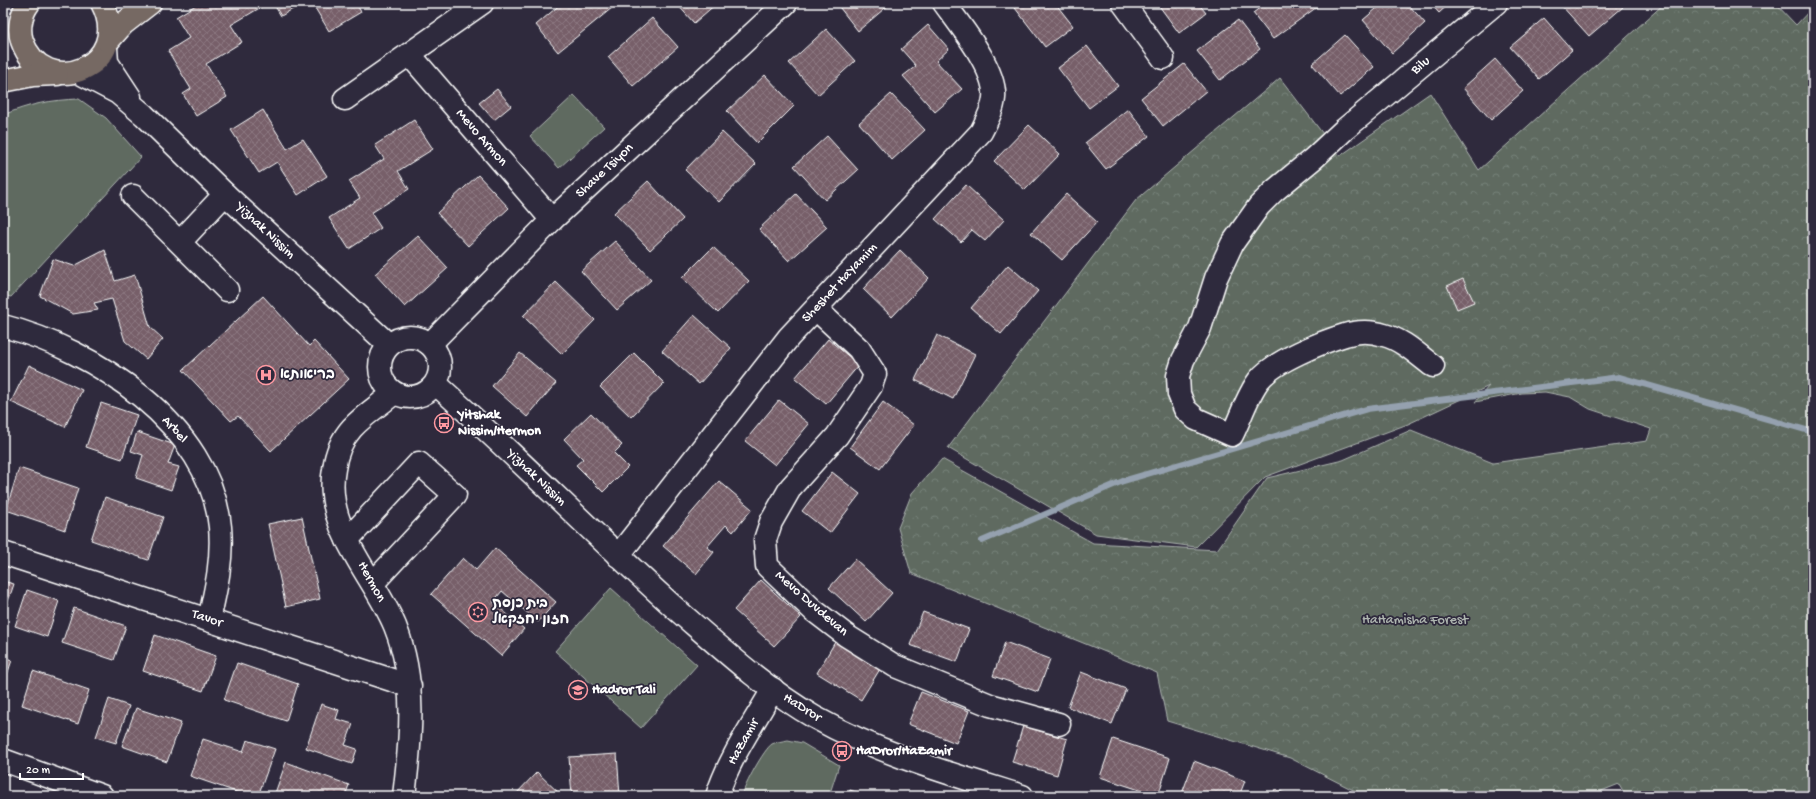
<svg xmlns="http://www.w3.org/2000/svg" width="1816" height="799" font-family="'Gochi Hand','Playpen Sans Hebrew',sans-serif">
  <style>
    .green { fill: #5e6b61; stroke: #aeb5b0 }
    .forest { fill: url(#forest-crowns); stroke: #aeb5b0 }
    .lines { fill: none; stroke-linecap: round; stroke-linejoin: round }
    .stream { stroke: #95a1af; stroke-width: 6 }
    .building { fill: url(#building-cross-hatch); stroke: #fff }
    .minor-casing { stroke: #fff; stroke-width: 25 }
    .major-casing { stroke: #fff; stroke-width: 25 }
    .minor { stroke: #2f2a3d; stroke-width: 22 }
    .major { stroke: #766964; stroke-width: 22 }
    .labels { text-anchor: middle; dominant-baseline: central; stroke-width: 3.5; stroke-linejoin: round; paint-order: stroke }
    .street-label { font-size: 14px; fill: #fff; stroke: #2f2a3d }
    .poi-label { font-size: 14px; font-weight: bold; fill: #fff; stroke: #2f2a3d; text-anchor: start }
    .park-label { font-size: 14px; fill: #aeb5b0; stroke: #2f2a3d }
  </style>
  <defs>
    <pattern id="forest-crowns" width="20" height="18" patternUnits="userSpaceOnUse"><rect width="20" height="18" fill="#5e6b61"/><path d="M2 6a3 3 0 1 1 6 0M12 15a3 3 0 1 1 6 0" fill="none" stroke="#768179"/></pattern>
    <pattern id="building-cross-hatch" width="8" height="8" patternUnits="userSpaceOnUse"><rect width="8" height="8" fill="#775f69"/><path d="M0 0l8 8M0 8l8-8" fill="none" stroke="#8b7780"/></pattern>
  </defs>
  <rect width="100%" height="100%" fill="#2f2a3d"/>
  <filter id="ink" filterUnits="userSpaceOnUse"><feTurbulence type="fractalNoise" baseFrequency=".025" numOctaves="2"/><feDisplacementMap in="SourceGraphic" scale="8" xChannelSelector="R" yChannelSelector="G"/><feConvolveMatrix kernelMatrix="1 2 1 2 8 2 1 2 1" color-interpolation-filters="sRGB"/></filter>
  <g filter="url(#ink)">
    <g class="green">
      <polygon points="574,95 604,127 559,168 530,136"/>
      <path d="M79 99 106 118 141 157 11 297 3 295V115C30 104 50 100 79 99Z"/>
      <polygon points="611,588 697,665 641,728 555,651"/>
      <path d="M788 740 802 743 839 765 829 796H742C744 786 764 749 772 744 776 742 783 741 788 740Z"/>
    </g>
    <polygon class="forest" points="1665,3 1775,3 1796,25 1813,7 1813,796 1626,796 1619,784 1589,796 1365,796 1290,758 1167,721 1157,673 911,573 898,528 912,493 942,459 1093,543 1217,550 1267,478 1343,460 1411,430 1493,463 1647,441 1651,429 1590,409 1570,397 1545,392 1522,393 1475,402 1489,386 1408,424 1265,477 1196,547 1096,534 948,448 1136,200 1280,78 1340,156 1430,93 1479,170"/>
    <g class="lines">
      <polyline class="stream" points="982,541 1123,481 1367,409 1619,377 1813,432"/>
    </g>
    <g class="building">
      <polygon points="199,3 268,3 231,25 242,42 206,64 227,97 196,116 183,94 191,89 168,51 189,38 176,17"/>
      <polygon points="273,3 303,3 281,16"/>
      <polygon points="312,3 356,3 361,12 329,31"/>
      <polygon points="562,3 618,3 558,52 536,25"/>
      <polygon points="676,3 717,3 694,23"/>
      <polygon points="836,3 891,3 858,31"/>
      <polygon points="1021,3 1055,3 1073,26 1045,47 1015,8"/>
      <polygon points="1157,3 1198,3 1206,13 1179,33"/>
      <polygon points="1266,3 1314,3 1317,7 1273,39 1253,13"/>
      <polygon points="1383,3 1407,3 1425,23 1392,53 1363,20"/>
      <polygon points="1430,3 1450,3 1439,13"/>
      <polygon points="1619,3 1623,7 1589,36 1560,4"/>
      <polygon points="652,18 678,47 633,86 608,57"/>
      <polygon points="1544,18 1572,50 1539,79 1510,47"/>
      <polygon points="1238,20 1260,49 1220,80 1197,51"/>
      <polygon points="928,25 949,49 936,61 962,89 935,112 903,76 916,66 901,49"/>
      <polygon points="826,29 855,61 818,95 789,63"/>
      <polygon points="1345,35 1374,67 1340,96 1312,64"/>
      <polygon points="1087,46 1118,86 1089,108 1058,68"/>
      <polygon points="1495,59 1523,91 1491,120 1463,88"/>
      <polygon points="1184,64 1206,91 1163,126 1141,98"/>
      <polygon points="765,75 794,106 757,143 727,111"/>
      <polygon points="497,89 511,106 494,120 479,103"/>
      <polygon points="891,94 925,130 892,160 859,123"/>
      <polygon points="1128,109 1149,136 1106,169 1085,143"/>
      <polygon points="263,110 287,149 303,139 327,176 298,195 277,162 259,173 231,130"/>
      <polygon points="414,120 433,149 398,171 409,189 371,213 381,228 349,249 329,218 360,198 349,181 384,159 375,145"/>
      <polygon points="1029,125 1060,154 1025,190 994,161"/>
      <polygon points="722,132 756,164 719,202 685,170"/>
      <polygon points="827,136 858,170 825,200 794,166"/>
      <polygon points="478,175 509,208 468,246 437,213"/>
      <polygon points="648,181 683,219 650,250 614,213"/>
      <polygon points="966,185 1004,220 985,241 972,230 961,242 935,219"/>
      <polygon points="796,194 827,227 789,261 759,229"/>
      <polygon points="1066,194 1097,222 1062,260 1031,233"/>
      <polygon points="418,236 448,268 405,307 375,274"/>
      <polygon points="615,241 651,280 617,310 581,271"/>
      <polygon points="713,247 749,281 718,313 682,278"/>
      <polygon points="105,250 115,281 135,275 150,327 163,339 146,359 125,341 112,299 94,303 98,310 73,314 40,296 53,259 74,266"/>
      <polygon points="900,250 929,278 892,317 863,289"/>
      <polygon points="1008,265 1038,291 1001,334 971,308"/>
      <polygon points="1463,279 1474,302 1457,309 1447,286"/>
      <polygon points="556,282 595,320 562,354 523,316"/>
      <polygon points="263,296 309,346 314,341 349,379 271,451 238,416 231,421 183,370"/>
      <polygon points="694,315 731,348 699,384 662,351"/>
      <polygon points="937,335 975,354 953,399 915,380"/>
      <polygon points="828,339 859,365 826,404 795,378"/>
      <polygon points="520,353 556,383 527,417 492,386"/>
      <polygon points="634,353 664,383 631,417 600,387"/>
      <polygon points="29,365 82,390 65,427 11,402"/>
      <polygon points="779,400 809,424 775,465 745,441"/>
      <polygon points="883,402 914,425 880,469 850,447"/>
      <polygon points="101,403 137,415 122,459 86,447"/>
      <polygon points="591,413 622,445 614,453 628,467 603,492 576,465 583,459 564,439"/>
      <polygon points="137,432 175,445 168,464 179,467 171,490 136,478 143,455 131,451"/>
      <polygon points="19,468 78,488 65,530 6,510"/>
      <polygon points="832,472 860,494 830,533 802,511"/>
      <polygon points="719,481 752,509 733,532 726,525 707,547 714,552 696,574 663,546"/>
      <polygon points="105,497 163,517 148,560 91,540"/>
      <polygon points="302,517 320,599 286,607 268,524"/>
      <polygon points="495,548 556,602 538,622 502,591 493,602 524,629 501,656 431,594 463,558 476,570"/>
      <polygon points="855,559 892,593 866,622 829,588"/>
      <polygon points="761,580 801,617 774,646 734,610"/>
      <polygon points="3,581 14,584 3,616"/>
      <polygon points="27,590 59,601 47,637 15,626"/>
      <polygon points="74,608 126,626 114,660 62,643"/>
      <polygon points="923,612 969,629 957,662 910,645"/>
      <polygon points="155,635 216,656 203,691 143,671"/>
      <polygon points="835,642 880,669 861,700 817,673"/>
      <polygon points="1005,642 1050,659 1038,692 993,676"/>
      <polygon points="3,657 12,660 3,687"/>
      <polygon points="237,663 298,684 286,721 224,700"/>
      <polygon points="33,671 89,690 78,724 22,705"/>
      <polygon points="1081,672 1126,689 1112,724 1068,707"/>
      <polygon points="921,692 969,711 956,743 908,724"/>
      <polygon points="109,699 129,706 116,743 96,737"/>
      <polygon points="321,704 339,710 336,719 353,724 345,745 357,749 352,764 306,748"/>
      <polygon points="136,708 181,723 167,762 122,746"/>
      <polygon points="1023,726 1067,739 1057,775 1012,762"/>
      <polygon points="203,739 243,752 247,740 275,749 258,796 248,796 190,776"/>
      <polygon points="1113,739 1170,758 1158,796 1100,777"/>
      <polygon points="617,754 620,796 572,796 569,757"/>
      <polygon points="1194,761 1245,781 1239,796 1181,796"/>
      <polygon points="286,762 349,785 345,796 274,796"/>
      <polygon points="537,772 562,796 514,796"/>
      <polygon points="1275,789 1291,796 1272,796"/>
      <polygon points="850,790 868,796 848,796"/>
    </g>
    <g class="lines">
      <g class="minor-casing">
        <g id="minor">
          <polyline points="1123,3 1163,58"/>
          <polyline points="106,48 107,62 130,97"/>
          <polyline points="410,55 552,220"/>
          <polyline points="78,72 118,93 144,115 225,194 389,345"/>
          <polyline points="345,99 482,3"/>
          <polyline points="133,196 227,290"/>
          <polyline points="180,242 225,194"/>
          <polyline points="816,309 859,349 875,374 871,386 837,436 791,487 771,522 765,540 767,566 813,610 847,636 895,666 990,705 1059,724"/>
          <path d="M3 326C93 349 211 425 220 527 223 559 216 589 209 620"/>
          <circle cx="410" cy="367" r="30"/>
          <polyline points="430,344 552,220 786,3"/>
          <path d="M1433 366C1418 355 1403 340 1384 335 1372 331 1357 331 1345 335 1322 342 1274 361 1259 380 1247 396 1241 417 1232 435L1196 419 1185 409 1179 394 1178 376 1183 360 1200 328 1216 278 1232 244 1259 206 1274 191 1314 158 1345 129 1496 3"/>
          <path d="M436 384C518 457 595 536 676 609 720 647 764 688 814 717 880 754 951 774 1022 796"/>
          <path d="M394 393C381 404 364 415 352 428 342 439 336 454 334 469 323 528 374 575 395 626 417 681 411 738 404 796"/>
          <polyline points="347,540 419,463 455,495 373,583"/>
          <polyline points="3,553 410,686"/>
          <path d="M618 556 789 337 981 132C986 122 993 110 994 98 997 70 960 25 944 3"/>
          <polyline points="3,760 102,796"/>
          <path d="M717 796C729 758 754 723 773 689"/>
        </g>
      </g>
      <g class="major-casing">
        <g id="major">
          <path d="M29 3C21 13 18 29 22 41 44 103 135 66 102 3"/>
          <polyline points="108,41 123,24 150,3"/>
          <polyline points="3,81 33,75 57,74"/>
        </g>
      </g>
      <use href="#minor" class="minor"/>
      <use href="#major" class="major"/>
    </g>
  </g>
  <defs>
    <g id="hospital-ring" transform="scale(1)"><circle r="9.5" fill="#2f2a3d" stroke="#ff9aa2" stroke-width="1.5"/><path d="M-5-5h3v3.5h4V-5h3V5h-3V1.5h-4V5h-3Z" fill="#ff9aa2"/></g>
    <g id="bus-ring" transform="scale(1)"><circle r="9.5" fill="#2f2a3d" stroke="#ff9aa2" stroke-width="1.5"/><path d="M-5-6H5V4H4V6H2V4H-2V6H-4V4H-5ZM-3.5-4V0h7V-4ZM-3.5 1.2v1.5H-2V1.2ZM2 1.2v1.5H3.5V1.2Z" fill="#ff9aa2"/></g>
    <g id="synagogue-ring" transform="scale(1)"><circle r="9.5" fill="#2f2a3d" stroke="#ff9aa2" stroke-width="1.5"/><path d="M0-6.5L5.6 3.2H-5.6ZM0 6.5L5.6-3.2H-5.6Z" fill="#ff9aa2"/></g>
    <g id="school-ring" transform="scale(1)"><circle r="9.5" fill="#2f2a3d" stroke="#ff9aa2" stroke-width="1.5"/><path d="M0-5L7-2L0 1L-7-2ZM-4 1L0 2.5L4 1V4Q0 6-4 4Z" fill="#ff9aa2"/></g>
  </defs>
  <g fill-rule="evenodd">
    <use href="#hospital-ring" x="266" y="375"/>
    <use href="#bus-ring" x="444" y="423"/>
    <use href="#synagogue-ring" x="478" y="612"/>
    <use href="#school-ring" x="578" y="690"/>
    <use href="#bus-ring" x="842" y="751"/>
  </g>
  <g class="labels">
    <g class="street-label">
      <text transform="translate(1421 66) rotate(-40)">Bilu</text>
      <text transform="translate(481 138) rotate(49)">Mevo Armon</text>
      <text transform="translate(605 171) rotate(-43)">Shave Tsiyon</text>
      <text transform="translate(265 231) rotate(43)">Yizhak Nissim</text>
      <text transform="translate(840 283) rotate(-47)">Sheshet HaYamim</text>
      <text transform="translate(174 430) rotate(48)">Arbel</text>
      <text transform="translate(536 478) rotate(43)">Yizhak Nissim</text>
      <text transform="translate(371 582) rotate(61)">Hermon</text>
      <text transform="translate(811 604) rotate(41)">Mevo Duvdevan</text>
      <text transform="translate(207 619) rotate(18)">Tavor</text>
      <text transform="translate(802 708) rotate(32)">HaDror</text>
      <text transform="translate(744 742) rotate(-61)">HaZamir</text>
    </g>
    <g class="poi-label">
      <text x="280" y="375">בריאותא</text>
      <text x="458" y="415">Yitshak<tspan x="458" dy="16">Nissim/Hermon</tspan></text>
      <text x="492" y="604">בית כנסת<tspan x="492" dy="16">חזון יחזקאל</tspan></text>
      <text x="592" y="690">Hadror Tali</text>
      <text x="856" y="751">HaDror/HaZamir</text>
    </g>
    <g class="park-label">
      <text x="1415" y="620">HaHamisha Forest</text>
    </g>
  </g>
  <rect width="1816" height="799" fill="none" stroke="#2f2a3d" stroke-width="16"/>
  <rect x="8" y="8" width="1800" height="783" fill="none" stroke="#fff" stroke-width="1.5" filter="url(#ink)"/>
  <path d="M20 773v6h63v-6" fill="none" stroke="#ffffff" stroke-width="2"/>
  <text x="26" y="773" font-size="12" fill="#ffffff" stroke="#2f2a3d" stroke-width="3" paint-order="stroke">20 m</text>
</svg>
